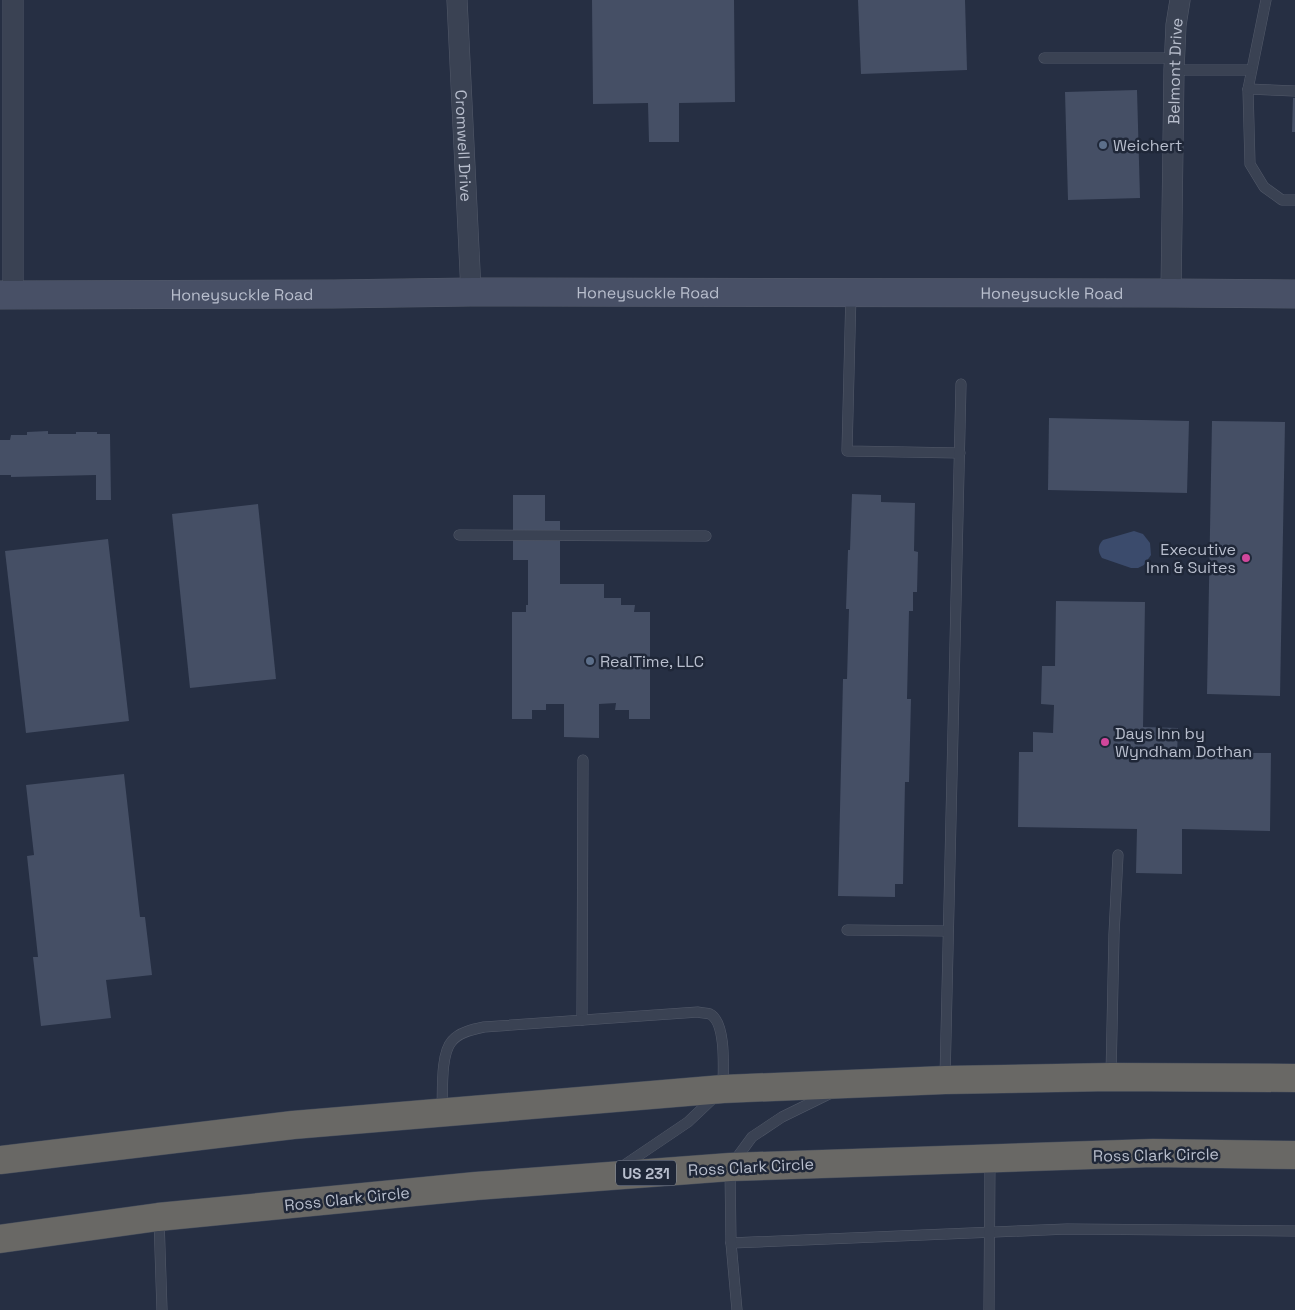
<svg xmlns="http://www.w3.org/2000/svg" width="1295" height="1310" font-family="'Space Grotesk',sans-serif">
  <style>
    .water { fill: #3b4b6c }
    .building { fill: #454f65 }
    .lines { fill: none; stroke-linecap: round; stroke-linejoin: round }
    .service-casing { stroke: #535a6a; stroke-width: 11 }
    .minor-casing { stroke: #535a6a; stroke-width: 21 }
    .secondary-casing { stroke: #535a6a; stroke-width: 29 }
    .trunk-casing { stroke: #424a5a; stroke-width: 29 }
    .service { stroke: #3a4253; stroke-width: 10 }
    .minor { stroke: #3a4253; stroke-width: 20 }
    .secondary { stroke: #485066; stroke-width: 28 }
    .trunk { stroke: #696865; stroke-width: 28 }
    .service-dot { fill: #5c6f8a; stroke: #1f2738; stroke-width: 2 }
    .hotel-dot { fill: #d1479c; stroke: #1f2738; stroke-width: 2 }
    .labels { text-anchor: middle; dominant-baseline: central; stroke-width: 5; stroke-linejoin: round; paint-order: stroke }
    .shield { fill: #1f2738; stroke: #8a91a0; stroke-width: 1 }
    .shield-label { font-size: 15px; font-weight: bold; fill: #b8becd }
    .street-label { font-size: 16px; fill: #b8becd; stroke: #1f2738 }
    .poi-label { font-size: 16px; fill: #b8becd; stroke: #1f2738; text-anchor: start }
  </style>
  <rect width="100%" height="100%" fill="#262f43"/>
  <path class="water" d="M1134 531 1143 534 1150 543 1151 555 1144 565 1138 568H1131L1102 558C1098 552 1097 546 1103 540Z"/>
  <g class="building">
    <polygon points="592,0 734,0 735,102 679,103 679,142 649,142 648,103 593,104"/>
    <polygon points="858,0 965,0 967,70 861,74"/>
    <polygon points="1137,90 1140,198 1068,200 1065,92"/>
    <polygon points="1293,98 1295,98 1295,132 1292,132"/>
    <polygon points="1049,418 1189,421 1187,493 1048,490"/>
    <polygon points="1212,421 1285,422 1280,696 1207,694"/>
    <polygon points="48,431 48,434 76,434 76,432 97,432 97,434 110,434 111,500 96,500 96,475 11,477 11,475 0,475 0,440 10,440 11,435 27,435 27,432"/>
    <polygon points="852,494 881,495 881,502 915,503 914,551 918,552 917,592 913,592 913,611 909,611 907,699 911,699 909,782 905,782 903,884 895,884 895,897 838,896 843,679 847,679 849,609 846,609 848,550 850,550"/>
    <polygon points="513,495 545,495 545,521 560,521 560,584 604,584 604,598 621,598 621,605 635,605 634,612 650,612 650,719 629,719 629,710 615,710 616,703 599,704 599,738 564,737 564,704 546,704 546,710 532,710 532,719 512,719 512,612 526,612 526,605 528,605 528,560 513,560"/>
    <polygon points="258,504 276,679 190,688 172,514"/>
    <polygon points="108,539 129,721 26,733 5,551"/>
    <polygon points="1056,601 1145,602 1143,727 1178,728 1177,755 1239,756 1240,753 1271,753 1270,831 1182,829 1182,874 1136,873 1137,829 1018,827 1019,752 1033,752 1033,732 1053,733 1054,705 1041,704 1042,666 1055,666"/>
    <polygon points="124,774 140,917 145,917 152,975 106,980 111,1018 41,1026 33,957 38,957 27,856 34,855 26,785"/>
  </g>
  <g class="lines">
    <g class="service-casing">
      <g id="service">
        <polyline points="1266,0 1248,89 1250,164 1264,187 1282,200 1295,200"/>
        <polyline points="1044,58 1174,58"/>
        <polyline points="1174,70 1251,70"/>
        <polyline points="1248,89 1295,91"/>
        <polyline points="851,293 847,451 960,453"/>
        <polyline points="459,535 706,536"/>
        <polyline points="847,930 948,931"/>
        <polyline points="582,1020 583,760"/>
        <polyline points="1111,1076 1114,934 1118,855"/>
        <polyline points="945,1079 961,384"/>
        <path d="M442 1111C443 1094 440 1054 452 1041 459 1032 474 1029 484 1027L698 1012C701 1013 707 1013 710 1014 727 1023 723 1072 723 1089L688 1122 620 1168"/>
        <polyline points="159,1219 162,1310"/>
        <polyline points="731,1243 1067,1229 1295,1231"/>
        <polyline points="737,1310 731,1243 730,1167 752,1137 782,1117 829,1094"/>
        <polyline points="989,1310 990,1159"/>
      </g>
    </g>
    <g class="minor-casing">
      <g id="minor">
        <polyline points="13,0 13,295"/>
        <path id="s1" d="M457 0 471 292"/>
        <path id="s2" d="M1171 293 1174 70 1176 25 1180 0"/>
      </g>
    </g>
    <g class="secondary-casing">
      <g id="secondary">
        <path id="s3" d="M0 295 333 294 471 292 1171 293 1295 294"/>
      </g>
    </g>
    <g class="trunk-casing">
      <g id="trunk">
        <polyline points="0,1160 293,1125 723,1089 945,1080 1111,1077 1295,1078"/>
        <polyline points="0,1239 158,1217 476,1186 730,1167 1153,1153 1295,1155"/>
      </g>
    </g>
    <use href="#service" class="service"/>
    <use href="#minor" class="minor"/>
    <use href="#secondary" class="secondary"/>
    <use href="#trunk" class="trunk"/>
  </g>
  <g class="service-dot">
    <circle cx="1103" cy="145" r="5"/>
    <circle cx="590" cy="661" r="5"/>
  </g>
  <g class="hotel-dot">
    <circle cx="1246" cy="558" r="5"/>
    <circle cx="1105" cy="742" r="5"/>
  </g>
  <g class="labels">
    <rect class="shield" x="616" y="1160.5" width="60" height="25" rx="4"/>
    <g class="shield-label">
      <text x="646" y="1173">US 231</text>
    </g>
    <g class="street-label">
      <text stroke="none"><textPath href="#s2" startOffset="222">Belmont Drive</textPath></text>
      <text stroke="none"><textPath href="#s1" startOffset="146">Cromwell Drive</textPath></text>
      <text stroke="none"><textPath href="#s3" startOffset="648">Honeysuckle Road</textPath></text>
      <text stroke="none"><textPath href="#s3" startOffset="1052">Honeysuckle Road</textPath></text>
      <text stroke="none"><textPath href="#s3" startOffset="242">Honeysuckle Road</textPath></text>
      <text transform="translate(1156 1155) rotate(-1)">Ross Clark Circle</text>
      <text transform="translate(751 1167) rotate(-3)">Ross Clark Circle</text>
      <text transform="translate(347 1199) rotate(-6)">Ross Clark Circle</text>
    </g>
    <g class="poi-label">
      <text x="1113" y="145">Weichert</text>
      <text x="1236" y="549" text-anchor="end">Executive<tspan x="1236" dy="18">Inn &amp; Suites</tspan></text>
      <text x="600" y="661">RealTime, LLC</text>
      <text x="1115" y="733">Days Inn by<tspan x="1115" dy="18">Wyndham Dothan</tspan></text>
    </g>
  </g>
</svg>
